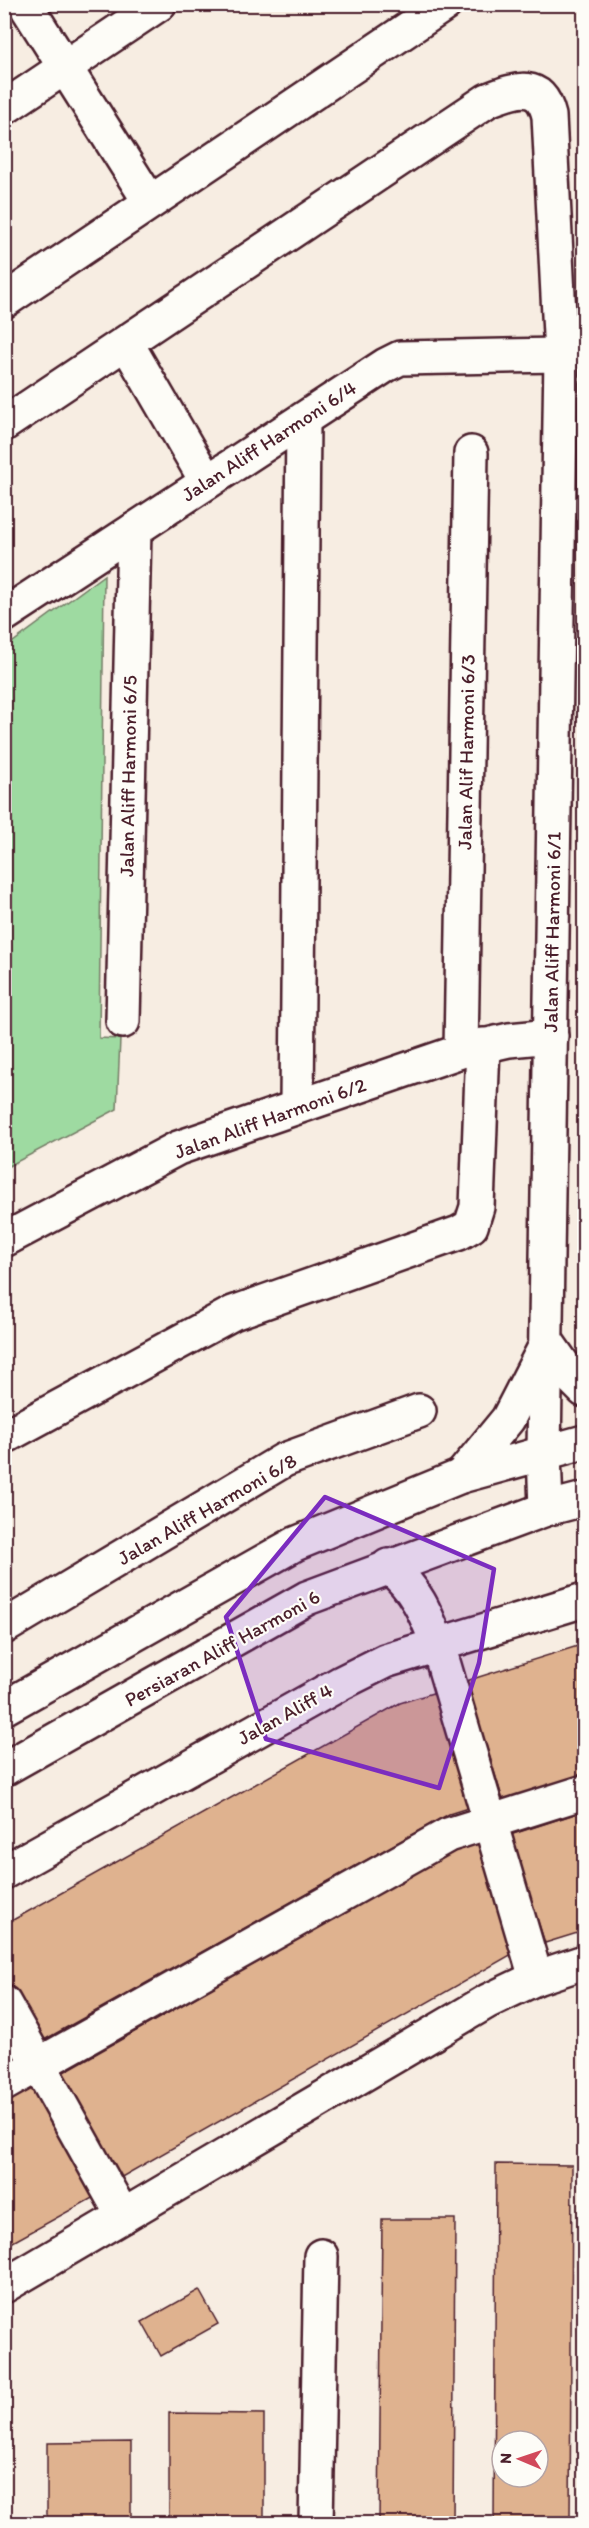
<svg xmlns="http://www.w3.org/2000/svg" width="589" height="2528" font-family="Itim,sans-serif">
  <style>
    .green { fill: #9edaa1; stroke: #747c66; stroke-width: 1.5 }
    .building { fill: #dfb28f; stroke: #4a1f2b; stroke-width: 1.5; fill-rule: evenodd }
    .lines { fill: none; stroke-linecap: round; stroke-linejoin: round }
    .minor-casing { stroke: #4a1f2b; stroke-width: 38 }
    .minor { stroke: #fdfcf7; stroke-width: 33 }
    .marked { fill: #7b2cbf; fill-opacity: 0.2; stroke: #7b2cbf; stroke-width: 4.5; stroke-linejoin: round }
    .labels { text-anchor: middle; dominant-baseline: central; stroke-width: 4.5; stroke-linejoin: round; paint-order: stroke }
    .street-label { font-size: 20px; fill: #4a1f2b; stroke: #fdfcf7 }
  </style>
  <rect width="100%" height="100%" fill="#f7ede2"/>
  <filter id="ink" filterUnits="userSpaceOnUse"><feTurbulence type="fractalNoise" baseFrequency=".0167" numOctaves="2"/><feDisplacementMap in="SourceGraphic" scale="12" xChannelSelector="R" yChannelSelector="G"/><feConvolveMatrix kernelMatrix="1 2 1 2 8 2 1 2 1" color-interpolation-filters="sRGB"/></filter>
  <g filter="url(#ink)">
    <polygon class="green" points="104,575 99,1038 120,1039 117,1109 5,1168 5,648"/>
    <g class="building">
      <polygon points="584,1644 584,1774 503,1800 466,1681"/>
      <polygon points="436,1692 471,1807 449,1814 44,2040 4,1973 4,1925 400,1703"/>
      <polygon points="584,1811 584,1931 545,1943 510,1835"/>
      <polygon points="483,1841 514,1953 120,2178 62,2073 461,1847"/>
      <polygon points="4,2038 15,2057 4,2063"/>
      <polygon points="34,2082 96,2196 4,2247 4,2098"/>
      <path d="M496 2164 572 2165 570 2524H494ZM502 2441H538V2477H502Z"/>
      <polygon points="382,2219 455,2219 453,2524 379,2524"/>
      <polygon points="199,2290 218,2324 161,2356 142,2322"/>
      <polygon points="169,2413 264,2414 264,2524 169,2524"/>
      <polygon points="131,2442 131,2524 47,2524 47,2443"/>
    </g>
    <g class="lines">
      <g class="minor-casing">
        <g id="minor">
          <polyline points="25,4 150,202"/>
          <polyline points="4,108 159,4"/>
          <polyline points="4,301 445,4"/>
          <polyline points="127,344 207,482"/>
          <path d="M4 424 488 100C515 90 540 79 549 116L561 355 544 1452 546 1509"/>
          <polyline points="4,615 386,365 400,358 561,355"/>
          <polyline points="123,1021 134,530"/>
          <polyline points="461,1051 471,453"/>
          <polyline points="297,1106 303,420"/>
          <polyline points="4,1240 178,1148 461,1051 509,1040 551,1036"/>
          <polyline points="547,1342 573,1379 584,1390"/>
          <polyline points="4,1437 233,1313 459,1233 471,1226 477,1207 483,1045"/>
          <polyline points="461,1476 508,1419 543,1351"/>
          <path d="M388 1566C416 1588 426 1614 438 1645L536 1978"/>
          <polyline points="4,1627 284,1460 419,1411"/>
          <polyline points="4,1708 295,1544 461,1476 584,1442"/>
          <polyline points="4,1769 307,1598 546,1509 584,1499"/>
          <polyline points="4,1872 341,1683 385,1661 584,1600"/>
          <polyline points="4,2003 123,2216"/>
          <polyline points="4,2084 448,1835 584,1792"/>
          <polyline points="4,2286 488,2001 536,1978 584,1962"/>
          <polyline points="316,2524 321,2256"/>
        </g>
      </g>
      <use href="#minor" class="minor"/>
    </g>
  </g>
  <path class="marked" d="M325 1497 494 1569 479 1663 439 1788 266 1739 226 1617Z"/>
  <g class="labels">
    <g class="street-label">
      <text transform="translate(269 441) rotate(-33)">Jalan Aliff Harmoni 6/4</text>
      <text transform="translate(466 752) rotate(-89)">Jalan Alif Harmoni 6/3</text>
      <text transform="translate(128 776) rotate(-89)">Jalan Aliff Harmoni 6/5</text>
      <text transform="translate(552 932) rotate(-89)">Jalan Aliff Harmoni 6/1</text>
      <text transform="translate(270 1118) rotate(-20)">Jalan Aliff Harmoni 6/2</text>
      <text transform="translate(207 1509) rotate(-30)">Jalan Aliff Harmoni 6/8</text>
      <text transform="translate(222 1648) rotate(-29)">Persiaran Aliff Harmoni 6</text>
      <text transform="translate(285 1714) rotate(-29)">Jalan Aliff 4</text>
    </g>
  </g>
  <rect width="589" height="2528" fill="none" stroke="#fdfcf7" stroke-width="24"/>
  <rect x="12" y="12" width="565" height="2504" fill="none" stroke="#4a1f2b" stroke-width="2" filter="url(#ink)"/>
  <g transform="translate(520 2459) rotate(272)"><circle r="28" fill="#fdfcf7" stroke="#b5a4a5" stroke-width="1.5"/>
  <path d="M0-4.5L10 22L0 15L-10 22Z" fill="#d1495b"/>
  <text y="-9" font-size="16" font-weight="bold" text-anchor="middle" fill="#4a1f2b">N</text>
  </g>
</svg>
